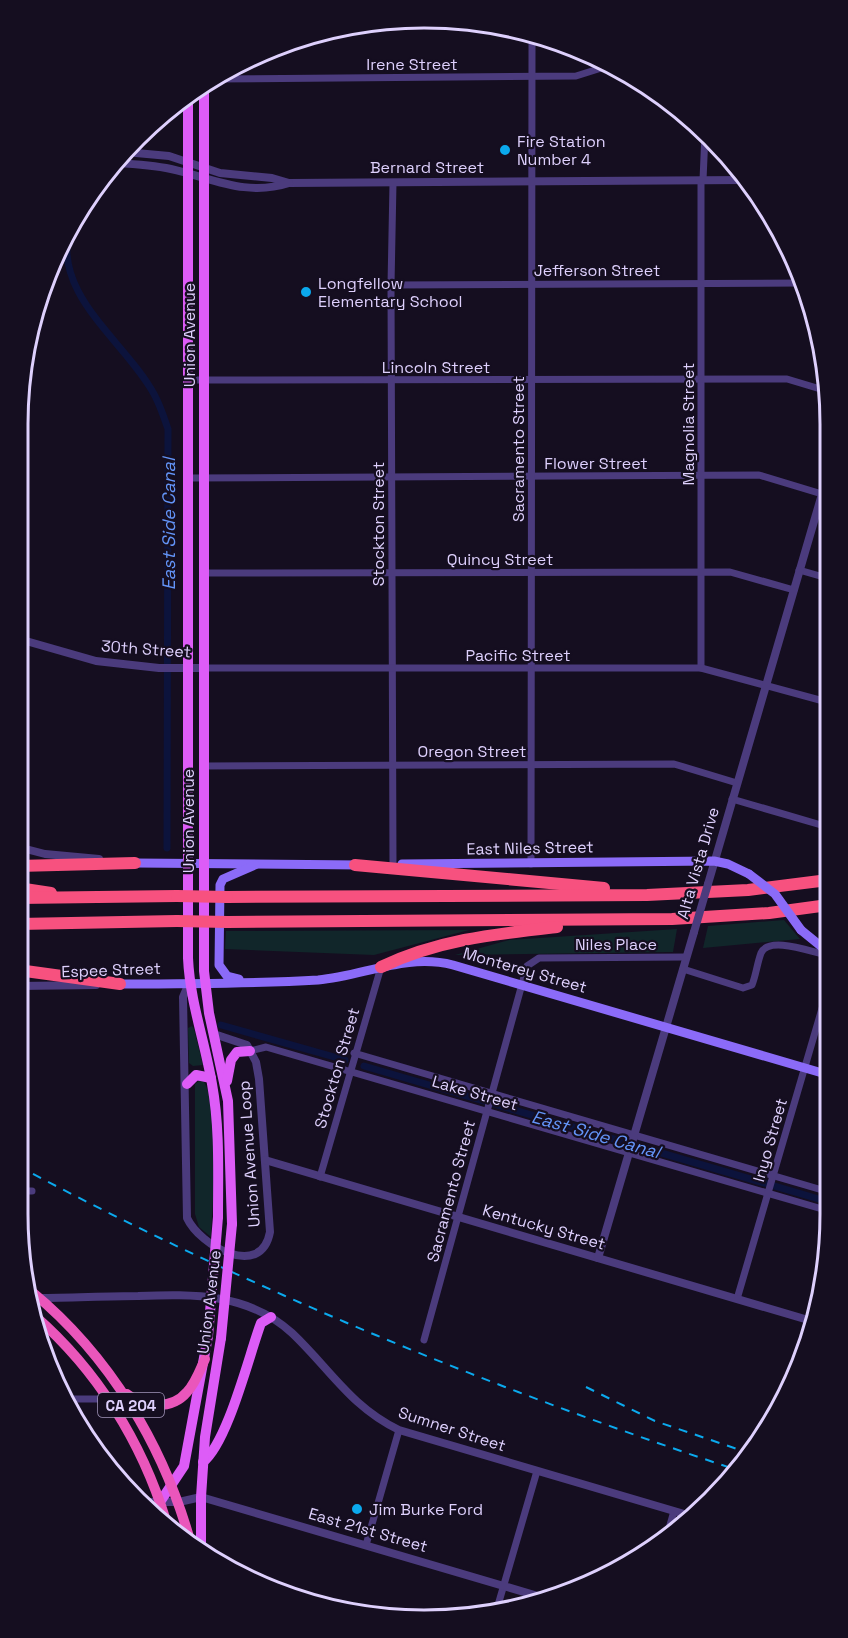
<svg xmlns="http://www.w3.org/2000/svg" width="848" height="1638" font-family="'Space Grotesk',sans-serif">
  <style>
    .green { fill: #11262a }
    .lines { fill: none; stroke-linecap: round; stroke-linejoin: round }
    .canal { stroke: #0c133c; stroke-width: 7 }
    .minor { stroke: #4b3b7d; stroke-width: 7 }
    .tertiary { stroke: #4b3b7d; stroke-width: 8 }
    .secondary { stroke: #8b6bf8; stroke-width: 9 }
    .primary { stroke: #dd5cf7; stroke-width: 10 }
    .trunk { stroke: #ea56bb; stroke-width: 10 }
    .motorway { stroke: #f7517f; stroke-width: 12 }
    .rail { stroke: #0ba9ed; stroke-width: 2; stroke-dasharray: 9 8; stroke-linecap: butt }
    .tertiary-bridge { stroke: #4b3b7d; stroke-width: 8 }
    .secondary-bridge { stroke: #8b6bf8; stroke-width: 9 }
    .primary-bridge { stroke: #dd5cf7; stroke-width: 10 }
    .motorway-bridge { stroke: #f7517f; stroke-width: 12 }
    .poi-dot { fill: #0ba9ed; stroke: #150e20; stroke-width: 2 }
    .labels { text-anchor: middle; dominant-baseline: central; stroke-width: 4.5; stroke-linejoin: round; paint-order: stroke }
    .shield { fill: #150e20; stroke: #a296bb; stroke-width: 1.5 }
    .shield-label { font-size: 15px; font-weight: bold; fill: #ded0fd }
    .street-label { font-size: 16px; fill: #ded0fd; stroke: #150e20 }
    .poi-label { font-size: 16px; fill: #ded0fd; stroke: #150e20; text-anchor: start }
    .water-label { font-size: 18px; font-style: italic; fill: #6394f8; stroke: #150e20 }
    .rim { fill: none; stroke: #ded0fd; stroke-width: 3 }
  </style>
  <rect width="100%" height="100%" fill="#150e20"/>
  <g class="green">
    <polygon points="784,920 800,939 703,948 708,926"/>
    <polygon points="677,929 673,952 455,955 509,940"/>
    <polygon points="469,930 374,955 225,949 226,931"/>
    <polygon points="192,1026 194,1029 203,1065 193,1066 189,1063 188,1028"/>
    <path d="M199 1081 204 1082C220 1108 213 1204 211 1237L199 1227 195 1214V1084Z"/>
  </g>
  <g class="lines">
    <g class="canal">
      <path d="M69 230C53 296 126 342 154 394 160 405 164 417 168 429L167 848"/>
      <polyline points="221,1025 345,1060"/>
      <polyline points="364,1066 829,1202"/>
    </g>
    <g class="minor">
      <polyline points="212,79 576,76 611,65"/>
      <polyline points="701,180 701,668"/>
      <polyline points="703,180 705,134"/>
      <polyline points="393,183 391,285 393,864"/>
      <polyline points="391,285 803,283"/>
      <polyline points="188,380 787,379 827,391"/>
      <polyline points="188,478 759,475 822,494"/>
      <polyline points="799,570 827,578"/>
      <polyline points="204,573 730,572 794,590"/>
      <polyline points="203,668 701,668 827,702"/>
      <polyline points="203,766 674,764 737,783"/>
      <polyline points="732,799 828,827"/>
      <polyline points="531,864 532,45 534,34"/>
      <path d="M683 969 743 988 752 985C756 975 757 964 761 953 769 935 814 953 828 955"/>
      <polyline points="250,1051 266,1047 829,1211"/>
      <polyline points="354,1053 829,1192"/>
      <polyline points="320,1177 381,967"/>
      <polyline points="18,1191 32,1191"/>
      <polyline points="737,1299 828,988"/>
      <polyline points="424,1340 527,966 539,958 686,957"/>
      <polyline points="69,1399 108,1399"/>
      <polyline points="668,1532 674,1511"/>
      <polyline points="366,1545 399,1430"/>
      <polyline points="496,1612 537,1471"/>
    </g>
    <g class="tertiary">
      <polyline points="125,152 169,156 220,173 272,178 289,183 745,180"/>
      <path d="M115 163C133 164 152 165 171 169 212 178 246 197 289 183"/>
      <polyline points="19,639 96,661 159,668 203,668"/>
      <polyline points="18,847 45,854 99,859"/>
      <polyline points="708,884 827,477"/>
      <path d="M189 983 183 997 187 1218C200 1246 261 1280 270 1232L259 1079 256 1062 247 1045 214 1034"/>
      <polyline points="18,986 96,985"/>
      <polyline points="265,1160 815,1322"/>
      <polyline points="598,1258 694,932"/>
      <path d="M38 1298C71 1298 105 1296 138 1296 194 1294 248 1293 292 1333 330 1369 351 1407 399 1430L691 1516"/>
      <polyline points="146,1502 179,1502 201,1497 548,1599"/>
    </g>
    <g class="secondary">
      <polyline points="135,863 361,865"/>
      <polyline points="402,864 714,861 728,864 749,874"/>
      <polyline points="801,930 828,952"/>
      <polyline points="239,979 227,976 219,965 220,885 223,879 255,865"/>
      <path d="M120 984C186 984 252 984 318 980 364 976 406 953 453 965L829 1075"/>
    </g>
    <g class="primary">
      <polyline points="204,85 204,971 209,1013 228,1101 232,1224"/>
      <path d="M188 96V958C190 1002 205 1042 212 1084 220 1128 218 1173 218 1217"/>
      <polyline points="227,1081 231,1060 237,1052 250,1051"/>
      <polyline points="187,1084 196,1075 211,1078"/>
      <path d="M203 1462C228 1442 249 1355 261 1323L271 1317"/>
      <polyline points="160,1502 184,1466 208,1336"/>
      <polyline points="201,1553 201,1497 205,1437 221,1338"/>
    </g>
    <g class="trunk">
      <path d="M31 1291C110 1356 164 1446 191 1544"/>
      <path d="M35 1316C97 1370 142 1442 166 1521"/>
      <path d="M127 1394C144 1408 172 1410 187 1392 195 1384 200 1370 205 1359"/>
    </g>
    <g class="motorway">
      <polyline points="355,865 604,888"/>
      <polyline points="18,866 135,863"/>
      <polyline points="18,888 51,893"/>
      <polyline points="227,897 647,895 748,890 828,880"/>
      <polyline points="18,898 177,896"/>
      <polyline points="227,922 672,919 769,913 828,905"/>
      <polyline points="18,924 177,921"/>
      <path d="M381 967C437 940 495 934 557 927"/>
      <polyline points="18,970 120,984"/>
    </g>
    <g class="rail">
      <path d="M18 1166C247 1288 488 1387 734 1469"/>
      <polyline points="586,1387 655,1421 746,1452"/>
    </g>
    <polyline class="tertiary-bridge" points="694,932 708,884"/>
    <polyline class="secondary-bridge" points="749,874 775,894 801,930"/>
    <g class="primary-bridge">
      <polyline points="208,1336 218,1217"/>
      <polyline points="221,1338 232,1224"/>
    </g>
    <g class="motorway-bridge">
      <polyline points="177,896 227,897"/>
      <polyline points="177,921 227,922"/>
    </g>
  </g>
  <g class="poi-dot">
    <circle cx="505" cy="150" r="6"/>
    <circle cx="306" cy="292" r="6"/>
    <circle cx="357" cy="1509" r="6"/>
  </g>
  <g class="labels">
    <rect class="shield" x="98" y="1393" width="66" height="24" rx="4.5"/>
    <g class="shield-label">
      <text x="131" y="1405">CA 204</text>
    </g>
    <g class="street-label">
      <text x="412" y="64">Irene Street</text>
      <text x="427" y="167">Bernard Street</text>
      <text x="597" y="270">Jefferson Street</text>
      <text transform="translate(189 335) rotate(-90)">Union Avenue</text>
      <text x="436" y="367">Lincoln Street</text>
      <text transform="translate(688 424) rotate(-90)">Magnolia Street</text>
      <text transform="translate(518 449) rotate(-90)">Sacramento Street</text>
      <text x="596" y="463">Flower Street</text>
      <text transform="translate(378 524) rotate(-90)">Stockton Street</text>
      <text x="500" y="559">Quincy Street</text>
      <text transform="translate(146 649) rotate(4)">30th Street</text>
      <text x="518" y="655">Pacific Street</text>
      <text x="472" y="751">Oregon Street</text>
      <text transform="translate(188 821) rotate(-90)">Union Avenue</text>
      <text transform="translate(530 848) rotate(-1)">East Niles Street</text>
      <text transform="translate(698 863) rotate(-74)">Alta Vista Drive</text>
      <text x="616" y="944">Niles Place</text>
      <text transform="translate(111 970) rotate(-2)">Espee Street</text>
      <text transform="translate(525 970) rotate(16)">Monterey Street</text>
      <text transform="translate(337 1068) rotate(-74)">Stockton Street</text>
      <text transform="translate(475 1093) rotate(16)">Lake Street</text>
      <text transform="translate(770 1140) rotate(-74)">Inyo Street</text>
      <text transform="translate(249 1154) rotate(-94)">Union Avenue Loop</text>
      <text transform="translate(451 1191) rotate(-75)">Sacramento Street</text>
      <text transform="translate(544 1227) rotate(16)">Kentucky Street</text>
      <text transform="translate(209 1302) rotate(-83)">Union Avenue</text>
      <text transform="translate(452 1429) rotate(18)">Sumner Street</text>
      <text transform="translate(368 1530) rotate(16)">East 21st Street</text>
    </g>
    <g class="poi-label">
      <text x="517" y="141">Fire Station<tspan x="517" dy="18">Number 4</tspan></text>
      <text x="318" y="283">Longfellow<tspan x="318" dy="18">Elementary School</tspan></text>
      <text x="369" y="1509">Jim Burke Ford</text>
    </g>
    <g class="water-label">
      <text transform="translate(168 524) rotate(-90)">East Side Canal</text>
      <text transform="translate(596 1134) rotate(16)">East Side Canal</text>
    </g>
  </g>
  <path d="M0 0H848V1638H0ZM424 28H424A396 396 0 0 1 820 424V1214A396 396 0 0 1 424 1610H424A396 396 0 0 1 28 1214V424A396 396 0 0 1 424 28Z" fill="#150e20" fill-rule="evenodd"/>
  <path class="rim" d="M424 28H424A396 396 0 0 1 820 424V1214A396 396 0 0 1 424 1610H424A396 396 0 0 1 28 1214V424A396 396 0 0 1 424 28Z"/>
</svg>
